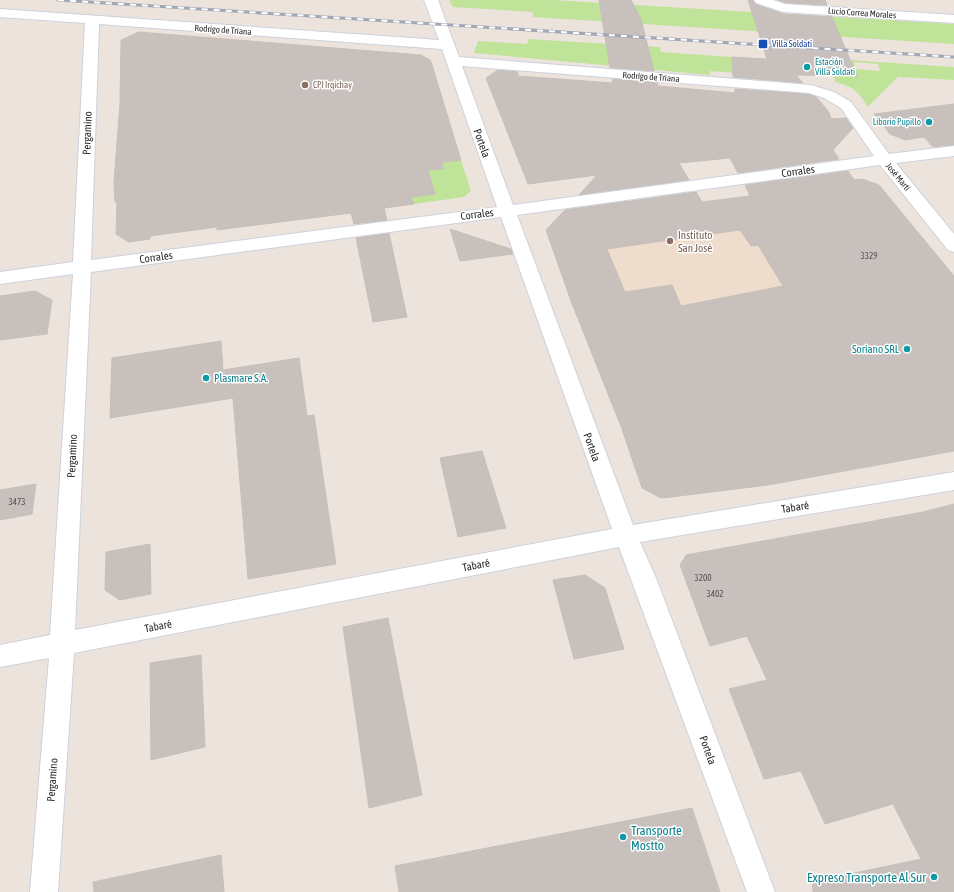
<svg xmlns="http://www.w3.org/2000/svg" width="954" height="892" font-family="'Asap Condensed',sans-serif">
  <style>
    .education { fill: #eeddcd }
    .green { fill: #c0e39a; fill-rule: evenodd }
    .building { fill: #c8c0bd; stroke: #c8bfb7; fill-rule: evenodd }
    .lines { fill: none; stroke-linecap: round; stroke-linejoin: round }
    .minor-casing { stroke: #cbd2dc; stroke-width: 2 }
    .minor { fill: #fff; fill-rule: evenodd }
    .rail-casing { stroke: #a0a7b5; stroke-width: 3 }
    .rail { stroke: #fff; stroke-width: 2; stroke-dasharray: 6; stroke-linecap: butt }
    .transit-dot { fill: #1a4fb4; stroke: #fff; stroke-width: 1.5 }
    .culture-dot { fill: #0f9aa8; stroke: #fff; stroke-width: 1.5 }
    .education-dot { fill: #8d6e63; stroke: #fff; stroke-width: 1.5 }
    .labels { text-anchor: middle; dominant-baseline: central; stroke-width: 3; stroke-linejoin: round; paint-order: stroke }
    .far-street-label { font-size: 9px; fill: #2b2b2b; stroke: #fff }
    .far-transit-label { font-size: 9px; fill: #164399; stroke: #fff; text-anchor: start }
    .far-culture-label { font-size: 9px; fill: #0d838f; stroke: #fff; text-anchor: start }
    .far-education-label { font-size: 9px; fill: #785e54; stroke: #fff; text-anchor: start }
    .number-label { font-size: 9px; fill: #525050 }
    .street-label { font-size: 11px; fill: #2b2b2b; stroke: #fff }
    .education-label { font-size: 11px; fill: #785e54; stroke: #fff; text-anchor: start }
    .culture-label { font-size: 11px; fill: #0d838f; stroke: #fff; text-anchor: end }
    .near-culture-label { font-size: 13px; fill: #0d838f; stroke: #fff; text-anchor: start }
  </style>
  <rect width="100%" height="100%" fill="#ede3dd"/>
  <polygon class="education" points="760,195 816,280 681,306 671,285 571,301 546,230 556,220"/>
  <g class="green">
    <polygon points="449,0 553,0 954,24 954,44 533,17 533,12 453,7"/>
    <polygon points="528,39 660,47 661,52 732,57 732,63 796,74 796,77 710,71 710,75 474,53 478,41 527,44"/>
    <path d="M848 60 954 67V80L898 77 868 107C858 91 854 87 835 82L834 75ZM854 62 878 64 880 71 856 69Z"/>
    <polygon points="461,160 471,191 464,197 414,204 403,167"/>
  </g>
  <g class="building">
    <polygon points="599,0 631,0 641,19 654,71 610,68"/>
    <polygon points="748,0 753,0 756,4 783,14 832,17 857,76 796,75 803,83 733,77 732,57 767,59"/>
    <polygon points="778,0 825,0 827,5 785,3"/>
    <polygon points="139,32 421,55 430,60 432,65 461,160 442,162 443,169 428,170 435,194 411,197 414,204 384,208 387,220 354,224 351,213 217,230 217,227 150,236 150,239 129,242 116,234 117,202 115,202 114,182 120,103 121,40"/>
    <polygon points="498,70 518,72 518,76 613,83 612,79 657,83 658,86 735,93 735,89 809,94 816,97 829,112 831,119 846,118 853,128 833,150 839,159 738,173 730,158 679,163 689,180 579,195 597,175 528,184 486,78"/>
    <polygon points="954,104 954,145 933,147 924,137 905,140 890,134 874,114"/>
    <path d="M848 171 854 180 862 179 879 185 954 276V451L768 485 671 497 661 498 642 488 622 429 571 301 546 230 565 210 696 192 702 202 750 196 745 185ZM740 230 751 246 758 245 783 286 681 306 672 285 625 292 607 249Z"/>
    <polygon points="450,229 511,249 513,254 460,261"/>
    <polygon points="389,233 407,317 373,322 356,238"/>
    <polygon points="35,291 52,300 47,334 0,340 0,296"/>
    <polygon points="221,341 223,370 299,358 307,416 314,415 336,564 248,579 233,398 110,418 112,358"/>
    <polygon points="482,451 506,528 458,537 440,458"/>
    <polygon points="36,484 32,514 0,520 0,490"/>
    <polygon points="954,504 954,892 813,892 812,882 921,859 893,804 825,824 801,771 764,779 729,689 767,680 747,636 710,646 680,565 686,555 923,512"/>
    <polygon points="150,544 151,594 120,600 105,590 106,552"/>
    <polygon points="585,575 605,588 624,649 574,659 553,580"/>
    <polygon points="388,618 422,795 369,808 343,627"/>
    <polygon points="201,655 205,747 151,760 150,663"/>
    <polygon points="692,808 720,892 399,892 395,866"/>
    <polygon points="221,855 224,892 94,892 93,882"/>
  </g>
  <g class="lines">
    <g class="minor-casing">
      <g id="minor">
        <path d="M424 0H438L459 57 811 85 834 92 851 102 889 154 954 146V156L896 163 954 234V252L948 250 880 165 517 215 633 525 954 472V490L640 542 656 578 775 892H747L619 547 74 653 58 892H30L49 658 0 667V645L50 635 73 274 0 284V272L73 262 85 23 0 17V9L439 40ZM99 24 442 49 497 207 91 260ZM462 66 809 93 824 98 841 108 874 156 513 205ZM501 217 612 529 75 630 91 272Z"/>
        <polygon points="754,0 773,0 785,4 954,15 954,23 783,12 756,3"/>
      </g>
    </g>
    <use href="#minor" class="minor"/>
    <g class="rail-casing">
      <polyline id="rail" points="58,0 954,57"/>
    </g>
    <use href="#rail" class="rail"/>
  </g>
  <rect class="transit-dot" x="758" y="39" width="10" height="10" rx="2"/>
  <g class="culture-dot">
    <circle cx="807" cy="67" r="4"/>
    <circle cx="929" cy="122" r="4"/>
    <circle cx="907" cy="349" r="4"/>
    <circle cx="206" cy="378" r="4"/>
    <circle cx="623" cy="837" r="4"/>
    <circle cx="934" cy="877" r="4"/>
  </g>
  <g class="education-dot">
    <circle cx="305" cy="85" r="4"/>
    <circle cx="670" cy="241" r="4"/>
  </g>
  <g class="labels">
    <g class="far-street-label">
      <text transform="translate(862 13) rotate(4)">Lucio Correa Morales</text>
      <text transform="translate(223 30) rotate(4)">Rodrigo de Triana</text>
      <text transform="translate(651 77) rotate(4)">Rodrigo de Triana</text>
      <text transform="translate(898 177) rotate(51)">José Martí</text>
    </g>
    <g class="far-transit-label">
      <text x="772" y="44">Villa Soldati</text>
    </g>
    <g class="far-culture-label">
      <text x="815" y="62">Estación<tspan x="815" dy="10">Villa Soldati</tspan></text>
      <text x="921" y="122" text-anchor="end">Liborio Pupillo</text>
    </g>
    <g class="far-education-label">
      <text x="313" y="85">CPI Irqichay</text>
    </g>
    <g class="number-label">
      <text x="869" y="256">3329</text>
      <text x="17" y="502">3473</text>
      <text x="703" y="578">3200</text>
      <text x="715" y="594">3402</text>
    </g>
    <g class="street-label">
      <text transform="translate(87 133) rotate(-88)">Pergamino</text>
      <text transform="translate(482 143) rotate(70)">Portela</text>
      <text transform="translate(798 171) rotate(-8)">Corrales</text>
      <text transform="translate(477 214) rotate(-7)">Corrales</text>
      <text transform="translate(156 257) rotate(-8)">Corrales</text>
      <text transform="translate(592 447) rotate(70)">Portela</text>
      <text transform="translate(72 456) rotate(-87)">Pergamino</text>
      <text transform="translate(795 507) rotate(-9)">Tabaré</text>
      <text transform="translate(476 565) rotate(-11)">Tabaré</text>
      <text transform="translate(158 626) rotate(-11)">Tabaré</text>
      <text transform="translate(708 750) rotate(70)">Portela</text>
      <text transform="translate(52 780) rotate(-86)">Pergamino</text>
    </g>
    <g class="education-label">
      <text x="678" y="235">Instituto<tspan x="678" dy="13">San José</tspan></text>
    </g>
    <g class="culture-label">
      <text x="899" y="349">Soriano SRL</text>
      <text x="214" y="378" text-anchor="start">Plasmare S.A.</text>
    </g>
    <g class="near-culture-label">
      <text x="631" y="830">Transporte<tspan x="631" dy="15">Mostto</tspan></text>
      <text x="926" y="877" text-anchor="end">Expreso Transporte Al Sur</text>
    </g>
  </g>
</svg>
